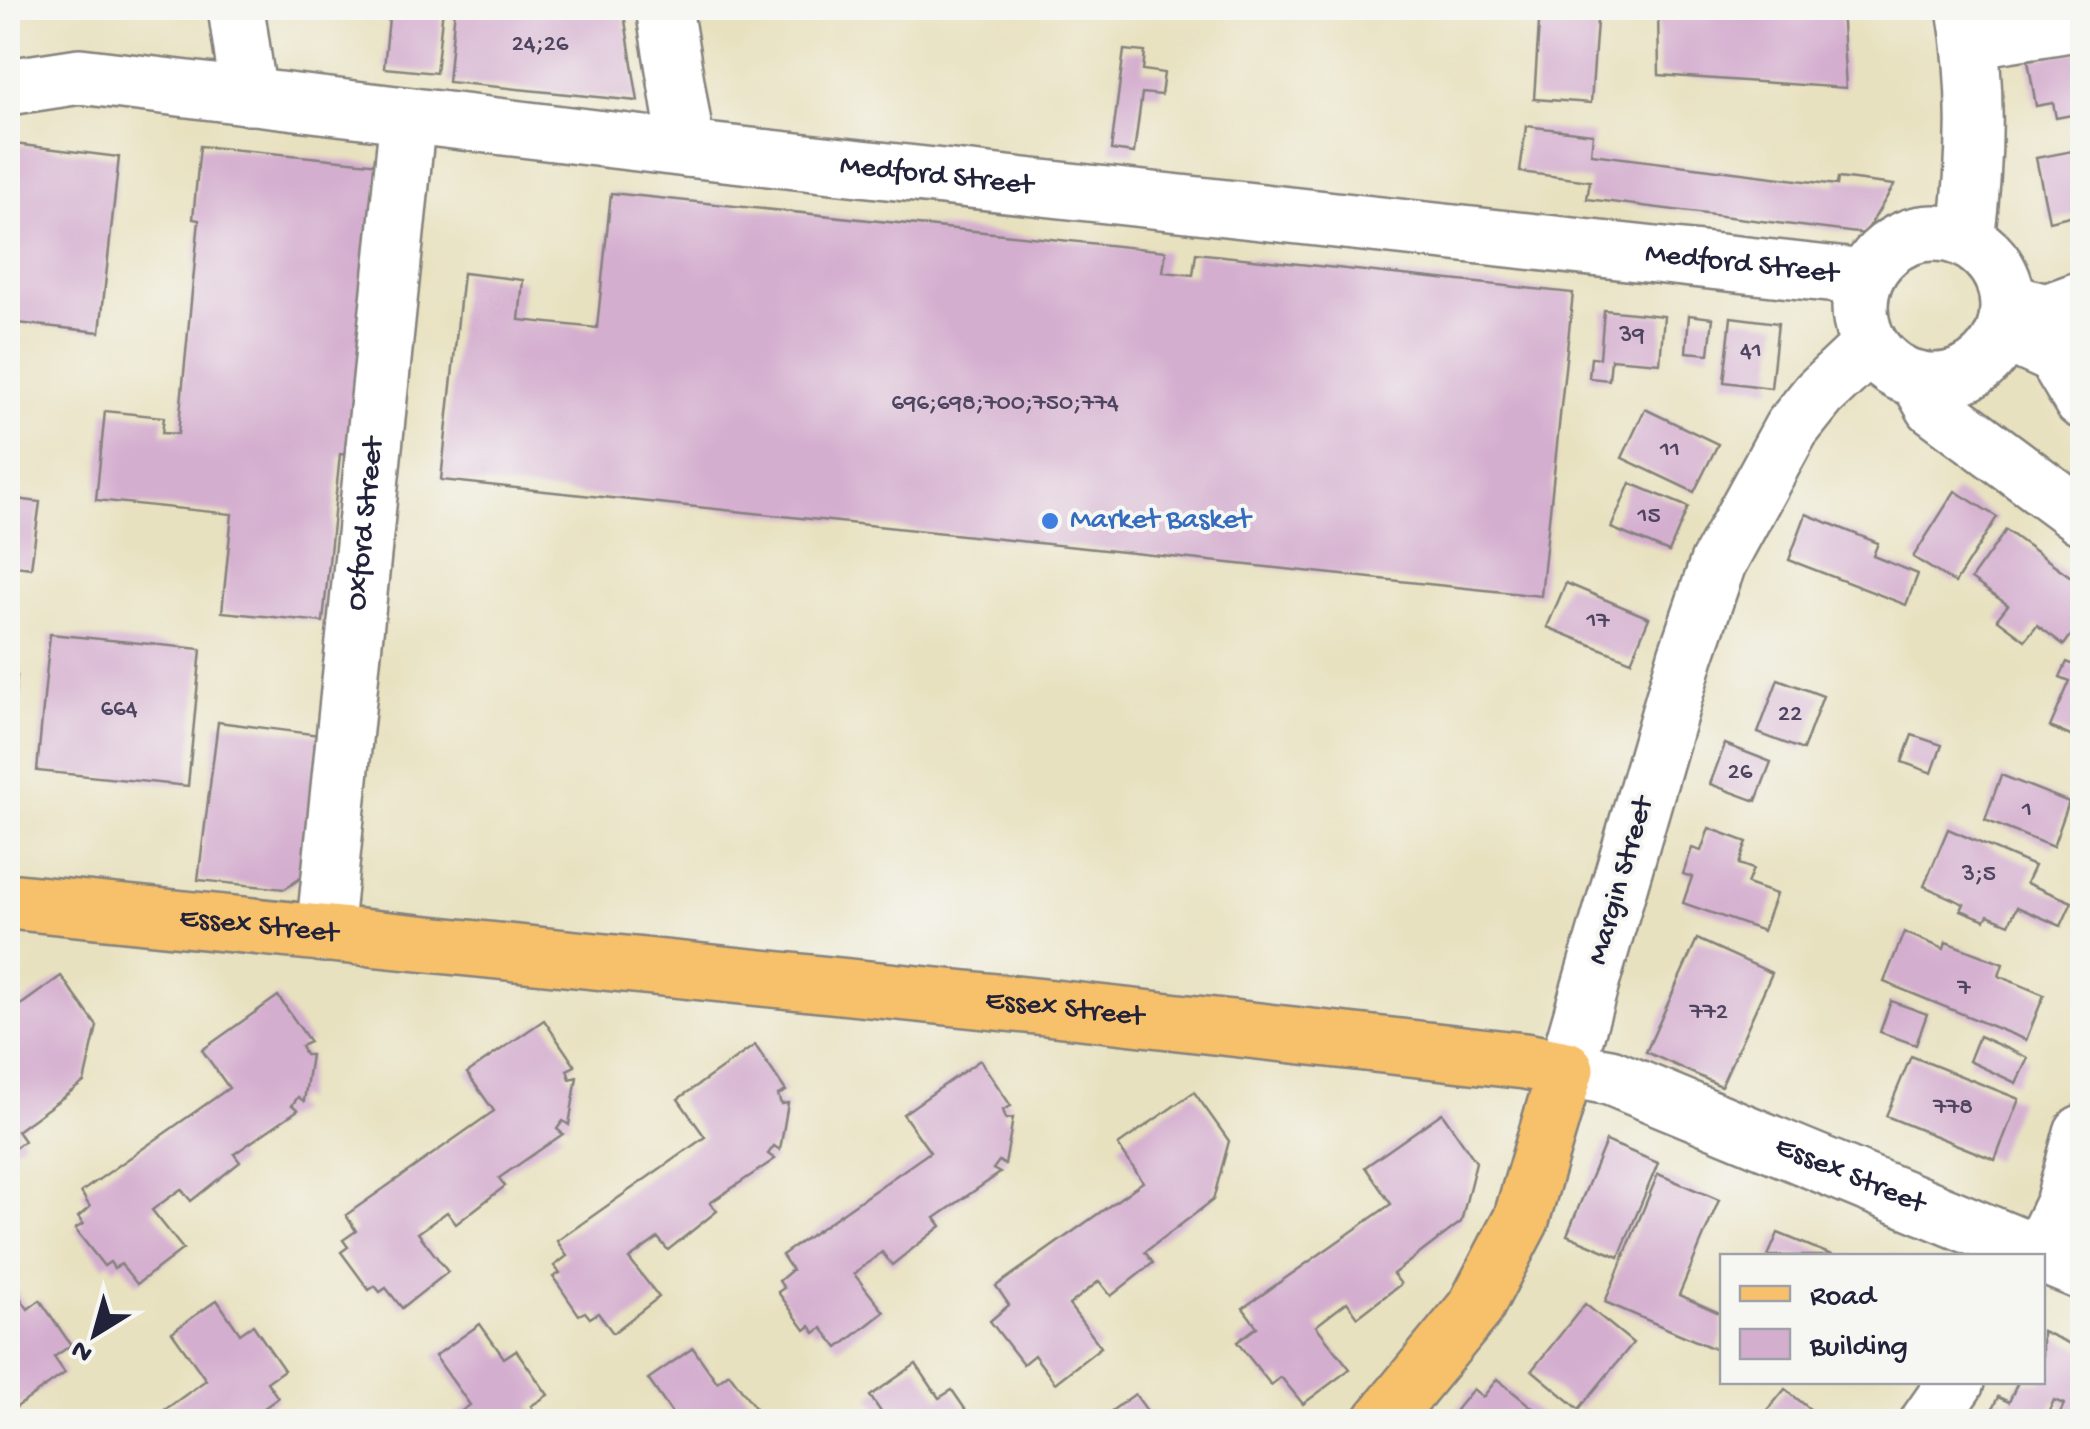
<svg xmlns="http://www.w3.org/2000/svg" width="2090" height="1429" font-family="'Gochi Hand',sans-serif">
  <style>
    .building { fill: #d4aecf }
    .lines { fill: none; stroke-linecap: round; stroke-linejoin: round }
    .minor-casing { stroke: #85827d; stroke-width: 60 }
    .major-casing { stroke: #85827d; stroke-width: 60 }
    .minor { stroke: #fff; stroke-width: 55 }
    .major { stroke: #f7c06b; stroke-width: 55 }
    .shop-dot { fill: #3f7fe0; stroke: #f6f6f2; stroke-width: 4 }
    .labels { text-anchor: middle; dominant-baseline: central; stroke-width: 8; stroke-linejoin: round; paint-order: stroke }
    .number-label { font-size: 25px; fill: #4e4560 }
    .street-label { font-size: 30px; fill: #22223b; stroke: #f6f6f2 }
    .shop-label { font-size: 30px; fill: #366cbe; stroke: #f6f6f2; text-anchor: start }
  </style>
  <rect width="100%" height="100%" fill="#f6f6f2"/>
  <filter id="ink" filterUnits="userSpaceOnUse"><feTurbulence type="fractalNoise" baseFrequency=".01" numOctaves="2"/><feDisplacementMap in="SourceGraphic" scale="20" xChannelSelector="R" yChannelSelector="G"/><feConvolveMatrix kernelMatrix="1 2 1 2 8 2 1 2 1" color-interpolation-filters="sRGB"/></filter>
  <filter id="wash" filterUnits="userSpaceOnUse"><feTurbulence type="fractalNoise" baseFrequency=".0048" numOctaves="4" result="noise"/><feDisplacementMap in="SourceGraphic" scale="40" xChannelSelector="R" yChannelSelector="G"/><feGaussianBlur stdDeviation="2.25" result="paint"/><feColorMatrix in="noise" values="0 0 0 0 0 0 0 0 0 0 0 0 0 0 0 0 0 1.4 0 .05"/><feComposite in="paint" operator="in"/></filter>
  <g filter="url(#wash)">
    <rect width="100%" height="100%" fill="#e8e1bf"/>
    <g id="blocks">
      <g class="building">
        <polygon points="390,8 443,8 436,73 384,68"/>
        <polygon points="455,8 623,8 638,101 448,82"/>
        <polygon points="1540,8 1598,8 1591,103 1534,99"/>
        <polygon points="1658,8 1841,8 1846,88 1659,75"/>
        <polygon points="1124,50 1145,52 1143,70 1164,73 1161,95 1142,93 1134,153 1111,150"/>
        <polygon points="2082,50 2082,113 2056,118 2053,103 2036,106 2028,60"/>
        <polygon points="1526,126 1593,134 1591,154 1837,185 1838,178 1894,185 1865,234 1587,199 1590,181 1520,172"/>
        <polygon points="14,144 119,157 100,332 8,322 8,147"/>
        <polygon points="200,146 381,164 351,455 340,454 323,622 222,612 232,514 96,500 105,411 164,417 162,433 178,434 199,220 193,219"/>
        <polygon points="2082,149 2082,213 2049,221 2036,158"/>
        <polygon points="611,193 1166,251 1163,272 1193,275 1196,253 1573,293 1541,596 441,480 463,273 523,280 519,320 597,328"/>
        <polygon points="1604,310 1664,316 1660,363 1611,359 1609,380 1589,378 1591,357 1600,358"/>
        <polygon points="1689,315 1713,318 1709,354 1686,352"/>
        <polygon points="1731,317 1778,323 1771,388 1724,382"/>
        <polygon points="1645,409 1718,444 1694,492 1622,458"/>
        <polygon points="1630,483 1688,507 1669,552 1611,528"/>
        <polygon points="1955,491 1997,517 1955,583 1913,557"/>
        <polygon points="8,498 40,502 31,568 8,565"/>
        <polygon points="1806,514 1878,543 1873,556 1918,574 1906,605 1789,560"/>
        <polygon points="2006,530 2082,585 2082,620 2064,645 2037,625 2025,640 1997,619 2008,605 1971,579"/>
        <polygon points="1566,583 1649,618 1631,661 1547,627"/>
        <polygon points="50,634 201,649 188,786 37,771"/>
        <polygon points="2082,653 2082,741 2050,727 2070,681 2060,677 2067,662 2077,666"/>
        <polygon points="8,675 17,676 10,739 8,739"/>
        <polygon points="1778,679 1823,696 1803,750 1758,733"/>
        <polygon points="218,722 320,735 302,877 285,889 198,880"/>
        <polygon points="1912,735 1942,745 1932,773 1902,762"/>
        <polygon points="1725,744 1771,762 1756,801 1710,784"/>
        <polygon points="2001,775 2069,802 2053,847 1985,820"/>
        <polygon points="1709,828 1747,842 1739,864 1753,869 1747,884 1776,894 1763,931 1683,903 1692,877 1683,874 1692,848 1701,851"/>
        <polygon points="1948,829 2034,866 2026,883 2072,902 2061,926 2017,907 2009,924 1988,915 1985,920 1961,910 1964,904 1924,886"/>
        <polygon points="1904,932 1944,949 1946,942 2003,964 1999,976 2044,995 2026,1040 1884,982"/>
        <polygon points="1697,939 1772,973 1721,1086 1646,1052"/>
        <polygon points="61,976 97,1026 84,1082 17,1131 24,1141 8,1153 8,1014"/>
        <polygon points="278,996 310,1042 301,1046 305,1055 311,1055 304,1101 298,1097 292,1105 298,1110 234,1154 240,1162 191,1201 181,1189 152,1210 183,1249 137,1284 121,1264 114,1268 110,1262 104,1266 75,1229 83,1224 78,1217 90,1207 81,1192 229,1088 202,1050"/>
        <polygon points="1891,1001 1927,1014 1916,1045 1880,1032"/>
        <polygon points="544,1020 575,1066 567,1070 570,1079 577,1077 569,1125 563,1121 557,1129 563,1134 499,1178 505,1186 456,1224 447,1212 418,1233 448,1272 402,1308 386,1288 380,1292 375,1286 369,1290 341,1252 348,1247 343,1240 356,1231 346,1215 494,1111 467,1073"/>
        <polygon points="1979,1036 2028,1058 2016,1083 1969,1061"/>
        <polygon points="755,1045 786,1091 778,1095 781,1104 788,1103 780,1150 774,1146 768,1154 775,1159 710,1203 717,1211 668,1250 658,1238 629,1259 659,1297 613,1333 598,1313 590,1318 585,1312 579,1315 553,1277 560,1273 554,1266 567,1256 557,1241 705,1137 678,1099"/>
        <polygon points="1911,1056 2019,1099 1995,1160 1886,1116"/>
        <polygon points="980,1060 1011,1106 1003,1110 1006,1119 1013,1118 1005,1165 999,1161 993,1169 1000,1173 935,1218 941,1226 892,1265 882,1252 854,1274 884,1312 838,1348 822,1328 815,1333 810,1326 805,1330 778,1292 784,1288 779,1281 792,1270 782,1255 930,1152 903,1114"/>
        <polygon points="1194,1092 1229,1141 1213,1200 1145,1252 1153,1263 1111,1296 1099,1281 1069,1305 1101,1347 1055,1383 1034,1355 1023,1364 990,1321 1009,1305 996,1286 1143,1182 1118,1145"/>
        <polygon points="1442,1113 1476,1162 1461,1222 1393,1274 1401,1284 1358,1317 1347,1302 1316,1326 1350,1369 1303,1404 1281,1377 1271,1385 1237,1342 1257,1327 1243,1308 1391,1204 1365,1167"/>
        <polygon points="1606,1141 1658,1163 1619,1257 1567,1235"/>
        <polygon points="1658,1174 1719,1200 1679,1295 1722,1314 1722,1337 1717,1350 1605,1302"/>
        <polygon points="1778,1233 1834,1256 1768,1256"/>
        <polygon points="8,1280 28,1309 40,1300 71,1345 54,1357 65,1373 8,1413 14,1422 8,1422"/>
        <polygon points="217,1300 240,1334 253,1325 284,1370 267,1382 278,1398 245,1422 148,1422 206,1380 172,1332"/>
        <polygon points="1585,1304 1633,1343 1579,1409 1532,1370"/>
        <polygon points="480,1324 504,1358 516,1350 548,1395 531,1406 541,1422 446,1422 470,1405 435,1356"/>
        <polygon points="2042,1331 2082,1349 2082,1422 2056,1422 2064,1404 2054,1400 2044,1422 1986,1422 1998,1397 2009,1402 2018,1382 2042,1382"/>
        <polygon points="693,1348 717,1382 729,1373 762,1417 756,1422 678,1422 648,1379"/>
        <polygon points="916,1364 939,1398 952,1390 974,1422 888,1422 870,1396"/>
        <polygon points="1497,1379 1550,1422 1470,1422 1456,1410 1473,1389 1483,1397"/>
        <polygon points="1785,1389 1826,1422 1758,1422"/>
        <polygon points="1135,1394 1155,1422 1096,1422"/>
      </g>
    </g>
  </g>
  <g filter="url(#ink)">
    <use href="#blocks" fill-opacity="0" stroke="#85827d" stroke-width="2.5"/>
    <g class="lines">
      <g class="minor-casing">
        <g id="minor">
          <polyline points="236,8 249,97"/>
          <polyline points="664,8 687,149"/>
          <path d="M1965 8C1978 83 1976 164 1966 239"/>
          <polyline points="1970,40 2082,22"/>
          <path id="s1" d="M8 87 80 76 687 149 1865 278"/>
          <circle cx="1934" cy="307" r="74"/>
          <polyline points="2009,302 2046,312 2082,299"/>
          <polyline points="2004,333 2055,356 2082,401"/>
          <path id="s2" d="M1870 346 1819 394 1791 429 1718 563 1686 656 1566 1069 1610 1077 2082 1272"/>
          <polyline points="1918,379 1934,407 2082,517"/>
          <path id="s3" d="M324 934 408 116"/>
          <polyline points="2038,1256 2063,1204 2082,1133"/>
          <polyline points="1928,1422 1956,1382"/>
        </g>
      </g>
      <g class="major-casing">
        <g id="major">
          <path id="s4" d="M8 901 1045 1007 1525 1061 1566 1069 1521 1220 1475 1308 1381 1422"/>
        </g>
      </g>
      <use href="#minor" class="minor"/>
      <use href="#major" class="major"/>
    </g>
  </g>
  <circle class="shop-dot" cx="1050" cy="521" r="10"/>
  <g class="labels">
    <g class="number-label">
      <text x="540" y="45">24;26</text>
      <text x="1632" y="336">39</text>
      <text x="1751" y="352">41</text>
      <text x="1005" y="404">696;698;700;750;774</text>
      <text x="1670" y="451">11</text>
      <text x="1649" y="517">15</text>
      <text x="1598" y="622">17</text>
      <text x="119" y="710">664</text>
      <text x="1790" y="715">22</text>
      <text x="1740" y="773">26</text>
      <text x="2027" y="811">1</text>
      <text x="1979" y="875">3;5</text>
      <text x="1964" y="989">7</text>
      <text x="1709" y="1013">772</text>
      <text x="1953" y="1108">778</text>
    </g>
    <g class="street-label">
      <text stroke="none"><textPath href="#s1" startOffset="935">Medford Street</textPath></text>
      <text stroke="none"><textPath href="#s1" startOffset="1745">Medford Street</textPath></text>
      <text stroke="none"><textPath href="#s3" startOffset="412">Oxford Street</textPath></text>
      <text transform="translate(1622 881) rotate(-74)">Margin Street</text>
      <text stroke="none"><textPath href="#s4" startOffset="252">Essex Street</textPath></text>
      <text stroke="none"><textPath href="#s4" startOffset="1062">Essex Street</textPath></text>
      <text stroke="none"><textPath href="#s2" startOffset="1100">Essex Street</textPath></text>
    </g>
    <g class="shop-label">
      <text x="1070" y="521">Market Basket</text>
    </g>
  </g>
  <rect width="2090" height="1429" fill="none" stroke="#f6f6f2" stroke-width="40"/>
  <rect x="1720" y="1254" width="325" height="130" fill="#f6f6f2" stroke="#a1a1a9" stroke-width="2.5"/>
  <rect x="1740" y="1286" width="50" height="15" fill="#f7c06b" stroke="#a1a1a9" stroke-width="2.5"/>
  <text x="1810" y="1304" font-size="30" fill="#22223b">Road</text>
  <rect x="1740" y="1329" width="50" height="30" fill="#d4aecf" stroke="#a1a1a9" stroke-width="2.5"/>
  <text x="1810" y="1354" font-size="30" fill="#22223b">Building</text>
  <g transform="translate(95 1334) rotate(217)" stroke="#f6f6f2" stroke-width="8" paint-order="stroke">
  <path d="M0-8L18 38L0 25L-18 38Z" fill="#22223b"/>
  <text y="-15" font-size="28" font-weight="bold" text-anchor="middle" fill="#22223b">N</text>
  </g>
</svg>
